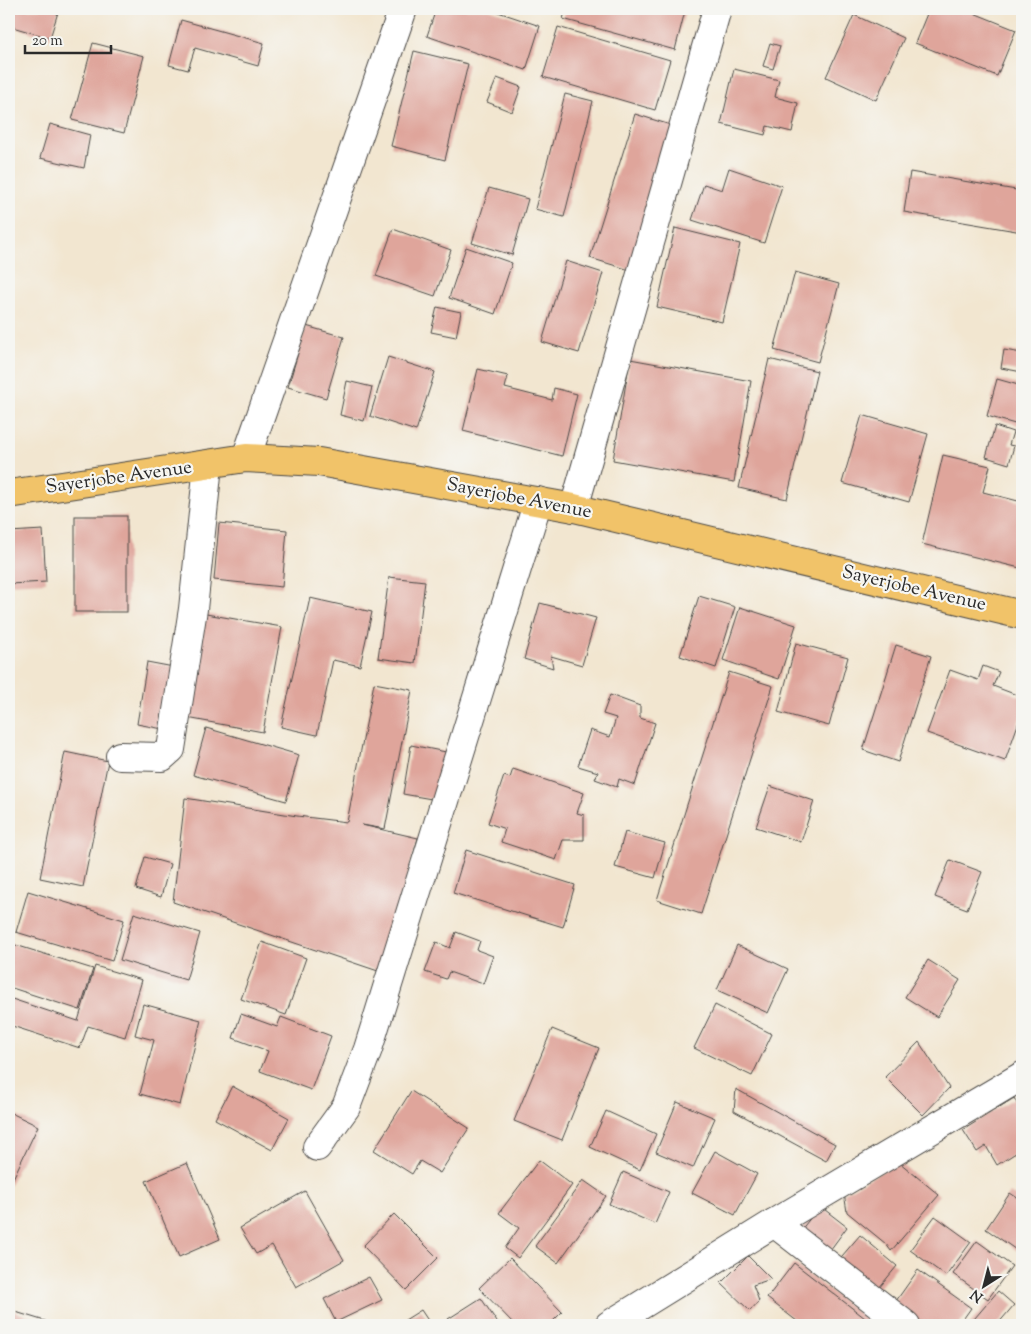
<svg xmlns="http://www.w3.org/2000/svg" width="1031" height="1334" font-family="'Sorts Mill Goudy',serif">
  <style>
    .building { fill: #dfa59b }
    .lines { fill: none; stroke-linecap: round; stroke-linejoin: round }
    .minor-casing { stroke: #494744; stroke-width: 30 }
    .major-casing { stroke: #494744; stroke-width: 30 }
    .minor { stroke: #fff; stroke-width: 28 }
    .major { stroke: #f1c369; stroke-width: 28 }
    .labels { text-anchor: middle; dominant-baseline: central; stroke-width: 4.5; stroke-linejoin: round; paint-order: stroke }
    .street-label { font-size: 19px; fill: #2b2b2b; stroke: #f6f6f2 }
  </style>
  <rect width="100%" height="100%" fill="#f6f6f2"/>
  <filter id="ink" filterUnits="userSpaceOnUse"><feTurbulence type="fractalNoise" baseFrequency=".02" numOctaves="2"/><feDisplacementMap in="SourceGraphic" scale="10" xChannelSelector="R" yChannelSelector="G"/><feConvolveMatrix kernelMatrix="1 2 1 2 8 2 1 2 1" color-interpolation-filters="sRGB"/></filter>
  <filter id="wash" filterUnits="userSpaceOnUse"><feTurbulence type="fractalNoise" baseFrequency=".0096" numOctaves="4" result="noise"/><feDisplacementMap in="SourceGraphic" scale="20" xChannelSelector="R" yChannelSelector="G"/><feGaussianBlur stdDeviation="1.12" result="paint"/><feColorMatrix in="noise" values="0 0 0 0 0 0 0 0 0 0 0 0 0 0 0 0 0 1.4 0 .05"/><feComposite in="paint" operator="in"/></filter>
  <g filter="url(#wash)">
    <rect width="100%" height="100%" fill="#f2e6d0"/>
    <g id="blocks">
      <g class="building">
        <polygon points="9,9 59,9 50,38 9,26"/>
        <polygon points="436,9 489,9 540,26 526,70 427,36"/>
        <polygon points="566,9 675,9 685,11 675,50 563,19"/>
        <polygon points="929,9 964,9 1016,30 997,76 915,43"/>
        <polygon points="854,15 904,38 876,100 826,77"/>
        <polygon points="181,20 264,43 258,66 195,48 188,70 169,65"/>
        <polygon points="558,27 670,60 655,110 543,77"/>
        <polygon points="93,43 144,56 124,133 72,120"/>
        <polygon points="770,43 780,46 773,69 763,66"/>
        <polygon points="414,51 468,64 445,160 391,146"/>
        <polygon points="734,69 779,80 775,97 798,103 792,132 767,126 765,135 721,124"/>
        <polygon points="497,78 521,87 512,112 487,102"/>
        <polygon points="565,94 593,101 564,217 535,209"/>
        <polygon points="635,114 677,127 633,271 590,258"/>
        <polygon points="50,124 90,135 84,168 40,158"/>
        <polygon points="729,168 782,186 764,243 692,220 704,184 722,190"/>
        <polygon points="910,172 1022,191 1022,232 904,212"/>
        <polygon points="489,188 528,199 512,255 472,243"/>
        <polygon points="675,228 740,244 722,322 657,307"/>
        <polygon points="393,229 451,250 435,296 376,276"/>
        <polygon points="466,247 512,263 495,314 449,298"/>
        <polygon points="566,261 603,273 579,353 542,342"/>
        <polygon points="795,272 839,284 818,362 774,350"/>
        <polygon points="437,307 461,312 456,337 431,332"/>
        <polygon points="306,326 344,337 326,398 288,387"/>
        <polygon points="1004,350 1022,353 1022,372 1001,368"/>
        <polygon points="388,357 435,372 416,431 370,416"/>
        <polygon points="630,359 751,381 734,482 613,460"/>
        <polygon points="769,359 817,371 787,499 739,488"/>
        <polygon points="478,369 508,376 505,388 552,400 554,388 577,394 562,456 463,431"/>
        <polygon points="997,379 1022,386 1022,426 987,416"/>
        <polygon points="347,381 372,387 364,421 340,415"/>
        <polygon points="862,415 928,434 909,502 842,483"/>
        <polygon points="995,426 1013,432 1009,445 1014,446 1009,464 986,457"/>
        <polygon points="943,455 990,466 983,492 1022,502 1020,568 922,544"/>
        <rect x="75" y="516" width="52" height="96"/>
        <polygon points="219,523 287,530 282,587 214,580"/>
        <polygon points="43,530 46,582 9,584 9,532"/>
        <polygon points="389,577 425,581 415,663 378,658"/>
        <polygon points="699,596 735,607 716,668 680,656"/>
        <polygon points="310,598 372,612 360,666 333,660 317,735 281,727"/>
        <polygon points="540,603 596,618 582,665 551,656 553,668 524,659"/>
        <polygon points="740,607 796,625 779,679 723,660"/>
        <polygon points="206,614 282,627 263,732 187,718"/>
        <polygon points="796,643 848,657 829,726 778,712"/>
        <polygon points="896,645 931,656 898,762 863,750"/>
        <polygon points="147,662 179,668 168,730 137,724"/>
        <polygon points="983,666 999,672 993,686 1022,697 1022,713 1005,761 927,733 950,670 978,680"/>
        <polygon points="729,672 773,686 701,914 657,900"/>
        <polygon points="374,683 412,690 385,829 362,825 418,838 381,972 173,902 185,798 297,816 347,822"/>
        <polygon points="610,695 640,706 640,718 655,723 635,785 619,779 617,787 595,779 598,772 578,766 590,730 610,737 616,718 603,714"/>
        <polygon points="206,728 299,755 286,801 193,775"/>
        <polygon points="411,745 451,753 443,801 403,794"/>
        <polygon points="65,752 108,761 83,887 40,878"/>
        <polygon points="513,769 584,793 577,813 584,815 584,840 563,840 556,860 501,842 505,829 488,823 504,776 510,778"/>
        <polygon points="770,786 814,801 801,842 756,827"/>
        <polygon points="625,832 665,843 655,878 615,867"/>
        <polygon points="466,850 575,885 563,927 453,893"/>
        <polygon points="145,857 170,864 161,897 136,889"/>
        <polygon points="950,860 982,872 967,909 935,897"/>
        <polygon points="28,891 124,920 112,961 16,932"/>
        <polygon points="134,913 200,933 186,980 120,960"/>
        <polygon points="456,932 480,941 477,950 493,956 483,984 449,972 446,979 425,972 436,942 450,948"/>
        <polygon points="262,942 306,958 286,1015 241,999"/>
        <polygon points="9,943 93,969 80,1010 9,987"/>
        <polygon points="737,945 788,969 768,1013 717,990"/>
        <polygon points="928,960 960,980 937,1017 905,997"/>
        <polygon points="95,966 142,980 125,1037 88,1026 80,1048 9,1025 9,998 78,1021"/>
        <polygon points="143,1004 201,1020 180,1105 140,1094 154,1040 135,1035"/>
        <polygon points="715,1005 772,1034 752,1076 694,1048"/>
        <polygon points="241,1014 277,1027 281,1017 331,1036 311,1090 260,1071 268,1051 233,1038"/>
        <polygon points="552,1029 599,1048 562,1140 514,1121"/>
        <polygon points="919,1042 949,1088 923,1115 885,1077"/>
        <polygon points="232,1086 289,1118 272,1150 215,1119"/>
        <polygon points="736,1089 835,1144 826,1161 734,1111"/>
        <polygon points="411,1091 469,1128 440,1173 420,1161 412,1174 374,1150"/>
        <polygon points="1014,1098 1022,1112 1022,1149 997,1165 986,1146 977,1152 963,1130"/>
        <polygon points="677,1102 715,1118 693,1168 656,1152"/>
        <polygon points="606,1111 656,1134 640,1170 590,1147"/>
        <polygon points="9,1112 38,1126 9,1187"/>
        <polygon points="715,1151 757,1174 735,1215 692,1193"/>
        <polygon points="539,1160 572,1185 518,1258 505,1248 519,1228 499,1213"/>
        <polygon points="899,1162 939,1195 891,1251 886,1244 847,1212 844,1193"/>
        <polygon points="187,1163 220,1239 179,1257 146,1181"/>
        <polygon points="623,1172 669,1192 655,1224 609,1204"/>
        <polygon points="583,1180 606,1196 558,1263 535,1246"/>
        <polygon points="305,1191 344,1260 296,1287 272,1245 256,1254 240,1228"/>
        <polygon points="1010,1193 1022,1201 1022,1254 986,1229"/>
        <polygon points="820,1206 847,1227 825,1257 797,1235"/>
        <polygon points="394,1214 438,1258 406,1290 363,1246"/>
        <polygon points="935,1216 971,1242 946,1276 910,1250"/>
        <polygon points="860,1235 897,1266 874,1294 836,1263"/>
        <polygon points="977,1241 1012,1266 988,1299 953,1274"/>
        <polygon points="748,1256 771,1279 753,1285 759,1301 750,1311 721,1283"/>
        <polygon points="510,1258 562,1312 549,1325 515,1325 479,1288"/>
        <polygon points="794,1263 874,1325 802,1325 767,1298"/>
        <polygon points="918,1270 971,1308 959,1325 915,1325 891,1308"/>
        <polygon points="369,1277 382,1300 336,1322 324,1299"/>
        <polygon points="998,1291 1014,1305 997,1325 969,1325"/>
        <polygon points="481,1298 499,1325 452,1325 448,1319"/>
        <polygon points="9,1310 58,1325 9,1325"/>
        <polygon points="421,1310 431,1325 397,1325"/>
      </g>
    </g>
  </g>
  <g filter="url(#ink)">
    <use href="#blocks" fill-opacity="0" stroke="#494744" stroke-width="1"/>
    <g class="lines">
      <g class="minor-casing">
        <g id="minor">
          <polyline points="246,458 403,9"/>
          <polyline points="574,508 717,9"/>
          <polyline points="120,756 162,757 171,749 193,609 208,465"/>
          <polyline points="317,1147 346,1107 368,1049 538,501"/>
          <polyline points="774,1223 906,1325"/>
          <polyline points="609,1325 774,1223 1022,1076"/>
        </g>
      </g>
      <g class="major-casing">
        <polyline id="major" points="9,494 246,458 319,462 574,508 1022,615"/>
      </g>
      <use href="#minor" class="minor"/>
      <use href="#major" class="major"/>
    </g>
  </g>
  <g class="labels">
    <g class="street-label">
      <text transform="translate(119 478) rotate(-8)">Sayerjobe Avenue</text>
      <text transform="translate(519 499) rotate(11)">Sayerjobe Avenue</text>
      <text transform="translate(914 589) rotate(13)">Sayerjobe Avenue</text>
    </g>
  </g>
  <rect width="1031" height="1334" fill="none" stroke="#f6f6f2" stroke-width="30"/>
  <g transform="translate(984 1286) rotate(216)" stroke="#f6f6f2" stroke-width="4" paint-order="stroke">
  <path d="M0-4L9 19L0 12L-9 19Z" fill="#2b2b2b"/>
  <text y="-8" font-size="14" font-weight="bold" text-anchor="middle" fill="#2b2b2b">N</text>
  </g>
  <path d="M25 45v8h86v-8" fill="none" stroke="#2b2b2b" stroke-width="2.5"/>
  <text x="32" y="45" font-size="15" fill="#2b2b2b" stroke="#f6f6f2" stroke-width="4" paint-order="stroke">20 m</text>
</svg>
